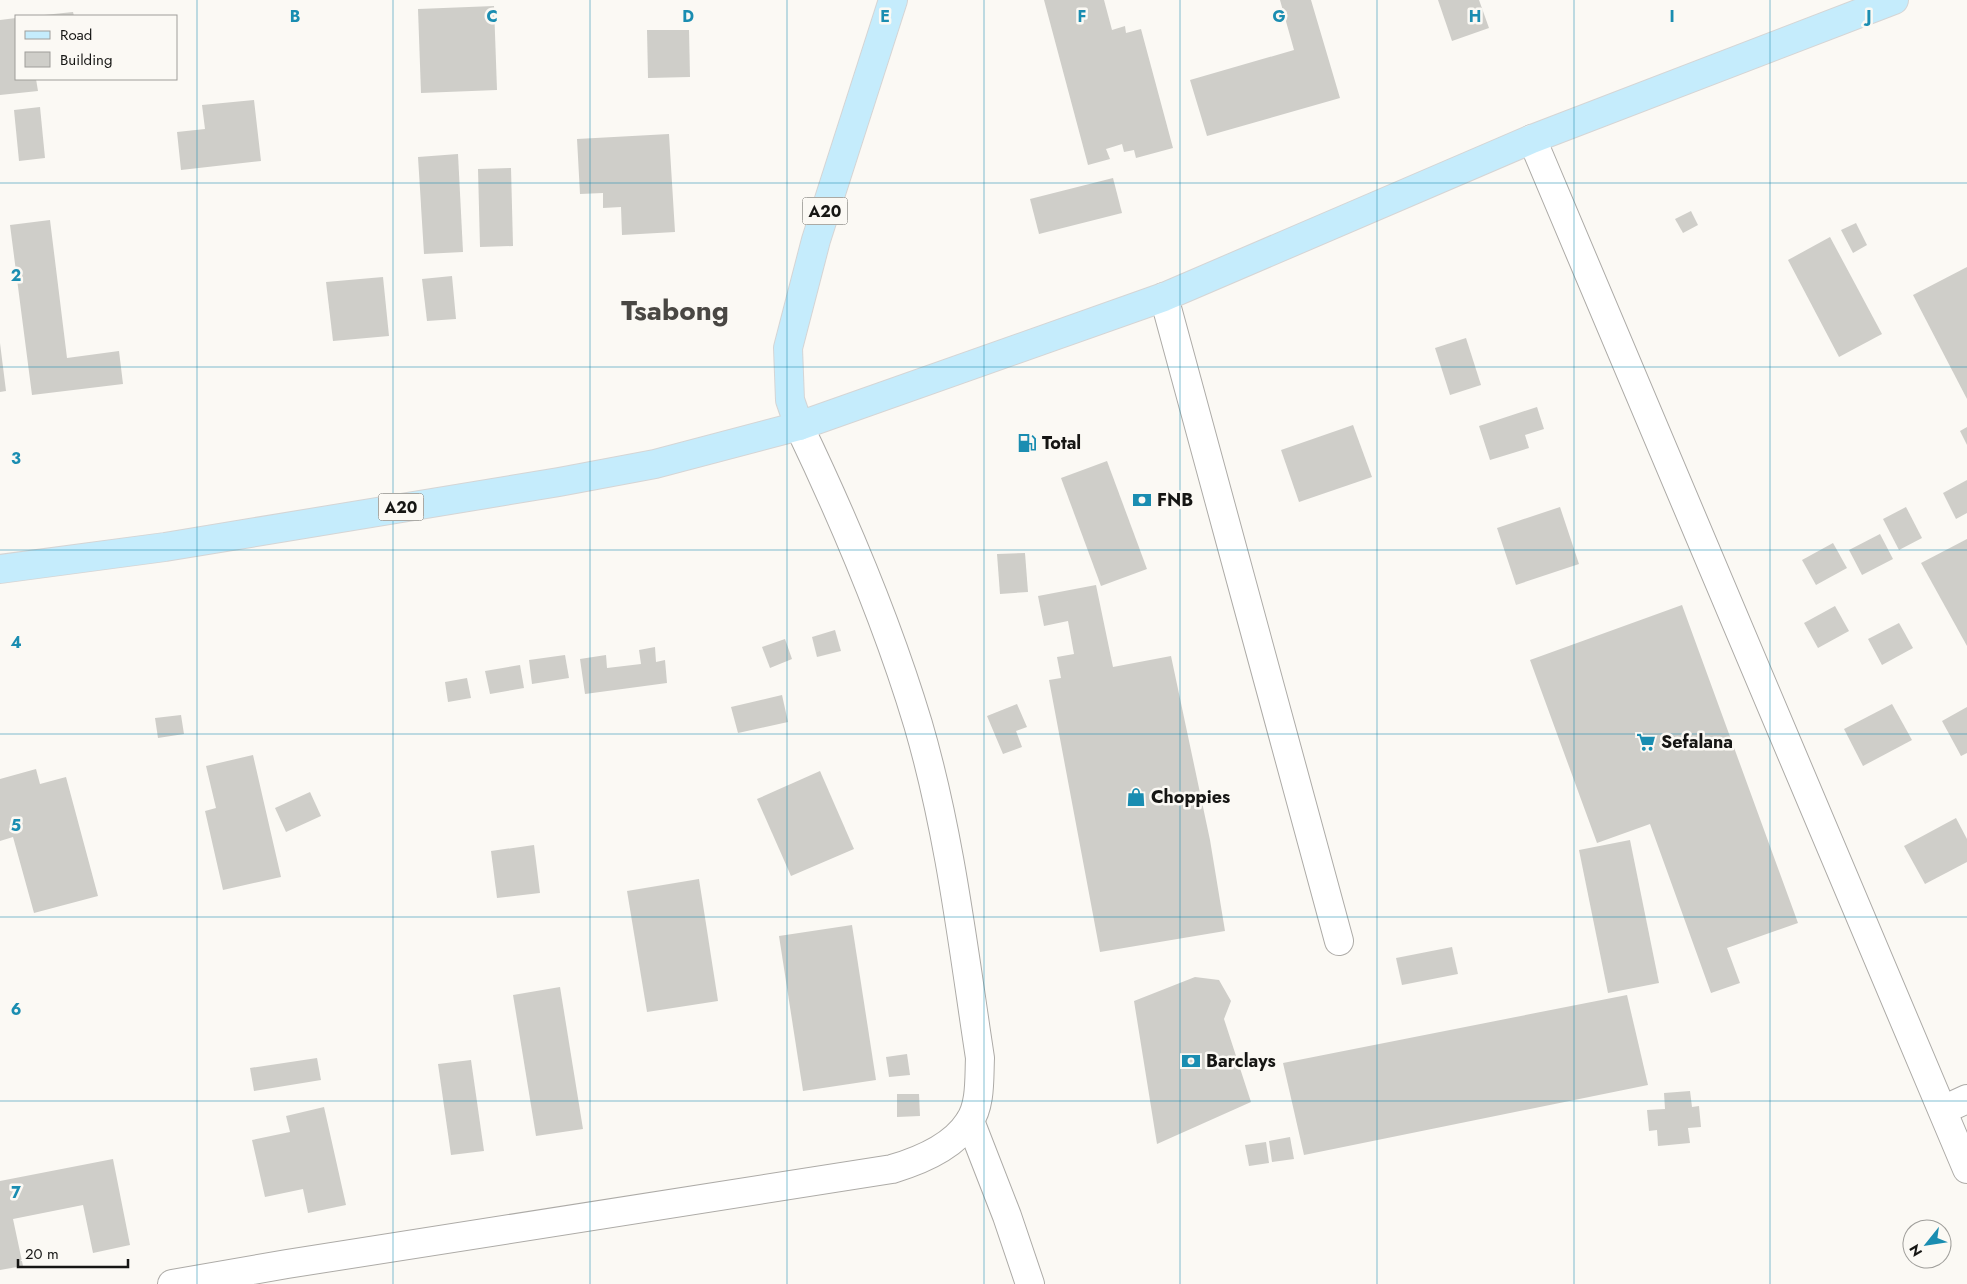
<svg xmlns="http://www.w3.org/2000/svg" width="1967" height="1284" font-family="Jost,sans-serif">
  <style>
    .building { fill: #cfcec9 }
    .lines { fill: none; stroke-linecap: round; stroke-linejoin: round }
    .minor-casing { stroke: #adaba7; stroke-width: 30 }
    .major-casing { stroke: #d5d5d5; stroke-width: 30 }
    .minor { stroke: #fff; stroke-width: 28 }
    .major { stroke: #c5ecfc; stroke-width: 28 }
    .grid { fill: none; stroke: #1a8db1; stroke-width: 1; stroke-opacity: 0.55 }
    .labels { text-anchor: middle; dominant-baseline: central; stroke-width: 5; stroke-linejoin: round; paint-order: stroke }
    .shield { fill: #fbf9f4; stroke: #5b5a57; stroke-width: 1 }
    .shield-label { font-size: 16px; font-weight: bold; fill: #161614 }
    .poi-label { font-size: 18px; font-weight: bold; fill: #161614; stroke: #fbf9f4; text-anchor: start }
    .town-label { font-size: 28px; font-weight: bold; fill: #494743; stroke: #fbf9f4 }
    .grid-label { font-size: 16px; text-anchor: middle; font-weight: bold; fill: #1a8db1; stroke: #fbf9f4; stroke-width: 5; stroke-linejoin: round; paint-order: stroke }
  </style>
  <rect width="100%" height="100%" fill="#fbf9f4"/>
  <g class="building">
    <polygon points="1044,0 1104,0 1112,30 1125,26 1126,33 1141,29 1173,148 1136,158 1134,150 1124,152 1122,144 1106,149 1110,159 1088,165"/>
    <polygon points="1280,0 1311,0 1340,98 1207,136 1190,80 1294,50"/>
    <polygon points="1438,0 1479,0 1489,28 1452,41"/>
    <polygon points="494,6 497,90 421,93 418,9"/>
    <polygon points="73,12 74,16 44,16 44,15"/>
    <polygon points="16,18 16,79 36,79 38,91 0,95 0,20"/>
    <polygon points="647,30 689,30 690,77 648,78"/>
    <polygon points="254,100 261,161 181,170 177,132 205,129 202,105"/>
    <polygon points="40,107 45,158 19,161 14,110"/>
    <polygon points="669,134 675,232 622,235 621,207 603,208 603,193 580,194 577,139"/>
    <polygon points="458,154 463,252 424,254 418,157"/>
    <polygon points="511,168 513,246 480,247 478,169"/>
    <polygon points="1113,178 1122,213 1039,234 1030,199"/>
    <polygon points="1691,211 1698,225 1683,233 1675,219"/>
    <polygon points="50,220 67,358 119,351 123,384 32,395 10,225"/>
    <polygon points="1856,223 1867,245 1853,253 1841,230"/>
    <polygon points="1830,237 1882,334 1839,357 1788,260"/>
    <polygon points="1967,267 1967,399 1913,295"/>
    <polygon points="452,276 456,319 427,321 422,279"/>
    <polygon points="383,277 389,336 333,341 326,282"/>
    <polygon points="1466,338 1481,385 1450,395 1435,348"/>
    <polygon points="0,343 6,391 0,392"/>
    <polygon points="1537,407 1544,429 1525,435 1529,448 1490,460 1479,426"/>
    <polygon points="1353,425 1372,477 1299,502 1281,450"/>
    <polygon points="1967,427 1967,445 1960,431"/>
    <polygon points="1107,461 1147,569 1101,586 1061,478"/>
    <polygon points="1967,480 1967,513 1956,519 1943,493"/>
    <polygon points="1560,507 1579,564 1516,585 1497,528"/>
    <polygon points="1906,507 1922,538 1899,550 1883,519"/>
    <polygon points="1880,534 1893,559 1862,575 1849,550"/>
    <polygon points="1967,539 1967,646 1921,563"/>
    <polygon points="1833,543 1847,568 1816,585 1802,560"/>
    <polygon points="1025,553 1028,592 1000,594 997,554"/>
    <polygon points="1096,585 1113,667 1171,656 1210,840 1225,931 1100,952 1049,680 1061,678 1057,657 1074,654 1068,621 1044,626 1038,596"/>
    <polygon points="1682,605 1798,923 1727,948 1740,983 1711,993 1650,824 1597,843 1530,660"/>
    <polygon points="1835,606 1849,631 1818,648 1804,623"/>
    <polygon points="1899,623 1913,648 1882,665 1868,639"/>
    <polygon points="835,630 841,651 817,657 812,637"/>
    <polygon points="785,639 792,659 770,668 762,647"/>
    <polygon points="655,647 656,662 665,660 667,683 585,694 580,659 606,655 607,668 641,664 639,650"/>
    <polygon points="565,655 569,678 532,684 529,660"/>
    <polygon points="520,665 524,688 490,694 485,671"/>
    <polygon points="467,678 471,698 448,702 445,682"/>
    <polygon points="782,695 788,722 738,733 731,707"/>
    <polygon points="1017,704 1027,727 1016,731 1022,747 1003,754 987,716"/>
    <polygon points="1892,704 1912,740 1863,766 1844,729"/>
    <polygon points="1967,707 1967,753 1961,756 1942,721"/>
    <polygon points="181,715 184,734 158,738 155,718"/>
    <polygon points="253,755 281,877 223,890 205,811 216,808 206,766"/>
    <polygon points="36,769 40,784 66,777 98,896 34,913 13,837 0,841 0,779"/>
    <polygon points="820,771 854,849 791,876 757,799"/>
    <polygon points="310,792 321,816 286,832 275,808"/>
    <polygon points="1956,818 1967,839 1967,862 1925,884 1904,846"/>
    <polygon points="1630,840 1659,983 1608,993 1579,850"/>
    <polygon points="534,845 540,893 497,898 491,851"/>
    <polygon points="699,879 718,1001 647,1012 627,891"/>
    <polygon points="852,925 876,1080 803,1091 779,936"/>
    <polygon points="1452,947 1458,974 1402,985 1396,958"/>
    <polygon points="1195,977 1219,980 1231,1001 1224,1019 1251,1102 1157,1144 1134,1001"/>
    <polygon points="560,987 583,1129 536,1136 513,995"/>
    <polygon points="1627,995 1648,1085 1304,1155 1283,1063"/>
    <polygon points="907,1054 910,1075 889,1077 886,1057"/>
    <polygon points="317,1058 321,1080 254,1091 250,1068"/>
    <polygon points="471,1060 484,1151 451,1155 438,1064"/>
    <polygon points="1690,1091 1692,1107 1699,1106 1701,1127 1688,1128 1690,1143 1658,1146 1657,1130 1649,1131 1647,1110 1665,1109 1664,1093"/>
    <polygon points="897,1094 919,1094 920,1116 897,1117"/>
    <polygon points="324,1107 346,1205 308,1213 303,1189 265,1197 252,1140 290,1132 286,1116"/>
    <polygon points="1290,1137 1294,1159 1272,1162 1269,1141"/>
    <polygon points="1266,1142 1269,1163 1249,1166 1245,1145"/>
    <polygon points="113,1159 130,1245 93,1253 83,1205 13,1219 23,1266 0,1270 0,1181"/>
  </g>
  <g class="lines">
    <g class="minor-casing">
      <g id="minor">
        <polyline points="1532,139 1967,1169"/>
        <polyline points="1164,297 1339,941"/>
        <polyline points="1943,1110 1967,1099"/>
        <polyline points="970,1121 1007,1216 1030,1284"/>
        <path d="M172 1284 287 1264 892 1169C919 1161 953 1147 969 1122 981 1105 979 1078 980 1058 963 947 950 833 918 724 887 621 845 522 799 426"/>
      </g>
    </g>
    <g class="major-casing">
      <g id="major">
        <polyline points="799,426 790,400 788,348 816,240 893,0"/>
        <polyline points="0,569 165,547 559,482 655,464 799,426 1164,297 1532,139 1894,0"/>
      </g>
    </g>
    <use href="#minor" class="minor"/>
    <use href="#major" class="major"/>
  </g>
  <path class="grid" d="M197 0V1284M393 0V1284M590 0V1284M787 0V1284M984 0V1284M1180 0V1284M1377 0V1284M1574 0V1284M1770 0V1284M0 183H1967M0 367H1967M0 550H1967M0 734H1967M0 917H1967M0 1101H1967"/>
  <defs>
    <g id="fuel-bare" transform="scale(1.5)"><path d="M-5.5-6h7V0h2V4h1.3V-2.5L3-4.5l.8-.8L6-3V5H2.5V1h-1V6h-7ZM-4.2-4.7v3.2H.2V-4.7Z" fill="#1a8db1" stroke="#fbf9f4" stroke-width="2.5" paint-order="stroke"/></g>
    <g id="bank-bare" transform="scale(1.5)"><path d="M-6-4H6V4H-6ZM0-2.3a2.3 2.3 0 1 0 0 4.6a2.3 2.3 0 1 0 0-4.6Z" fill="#1a8db1" stroke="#fbf9f4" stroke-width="2.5" paint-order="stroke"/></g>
    <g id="supermarket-bare" transform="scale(1.5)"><path d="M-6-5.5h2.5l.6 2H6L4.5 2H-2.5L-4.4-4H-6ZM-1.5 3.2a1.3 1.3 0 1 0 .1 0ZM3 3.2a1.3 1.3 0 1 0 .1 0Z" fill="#1a8db1" stroke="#fbf9f4" stroke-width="2.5" paint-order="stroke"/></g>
    <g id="shop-bare" transform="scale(1.5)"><path d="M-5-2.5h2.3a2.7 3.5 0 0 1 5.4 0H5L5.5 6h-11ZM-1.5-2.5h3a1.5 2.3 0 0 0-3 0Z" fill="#1a8db1" stroke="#fbf9f4" stroke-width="2.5" paint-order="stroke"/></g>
  </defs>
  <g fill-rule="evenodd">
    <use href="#fuel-bare" x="1027" y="443"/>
    <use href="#bank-bare" x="1142" y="500"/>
    <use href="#supermarket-bare" x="1646" y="742"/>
    <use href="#shop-bare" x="1136" y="797"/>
    <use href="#bank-bare" x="1191" y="1061"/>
  </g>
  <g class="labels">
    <g class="shield">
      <rect x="802.5" y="197.5" width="45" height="27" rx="4"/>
      <rect x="378.5" y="493.5" width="45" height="27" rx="4"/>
    </g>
    <g class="shield-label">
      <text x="825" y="211">A20</text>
      <text x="401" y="507">A20</text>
    </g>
    <g class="poi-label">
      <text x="1042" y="443">Total</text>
      <text x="1157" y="500">FNB</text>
      <text x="1661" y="742">Sefalana</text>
      <text x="1151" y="797">Choppies</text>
      <text x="1206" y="1061">Barclays</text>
    </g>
    <g class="town-label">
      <text x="675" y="310">Tsabong</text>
    </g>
  </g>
  <g class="grid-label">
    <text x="295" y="22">B</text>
    <text x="492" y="22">C</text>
    <text x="688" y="22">D</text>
    <text x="885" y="22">E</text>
    <text x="1082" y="22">F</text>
    <text x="1279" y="22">G</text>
    <text x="1475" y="22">H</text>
    <text x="1672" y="22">I</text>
    <text x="1869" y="22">J</text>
    <text x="16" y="281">2</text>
    <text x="16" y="464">3</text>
    <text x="16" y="648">4</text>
    <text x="16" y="831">5</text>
    <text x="16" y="1015">6</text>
    <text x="16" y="1198">7</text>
  </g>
  <rect x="15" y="15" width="162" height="65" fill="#fbf9f4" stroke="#9f9e9a"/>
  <rect x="25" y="31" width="25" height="8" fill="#c5ecfc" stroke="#9f9e9a"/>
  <text x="60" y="40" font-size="15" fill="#161614">Road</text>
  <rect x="25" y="52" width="25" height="15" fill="#cfcec9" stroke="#9f9e9a"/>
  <text x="60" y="65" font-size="15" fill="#161614">Building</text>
  <g transform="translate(1927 1244) rotate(240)"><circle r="24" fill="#fbf9f4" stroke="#9f9e9a"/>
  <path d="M0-4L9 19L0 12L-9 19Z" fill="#1a8db1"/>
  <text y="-8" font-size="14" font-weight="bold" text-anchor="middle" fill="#161614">N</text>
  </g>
  <path d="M18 1259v8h110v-8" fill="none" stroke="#161614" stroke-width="2.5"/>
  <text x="25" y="1259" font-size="15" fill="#161614" stroke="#fbf9f4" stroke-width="4" paint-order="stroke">20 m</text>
</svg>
